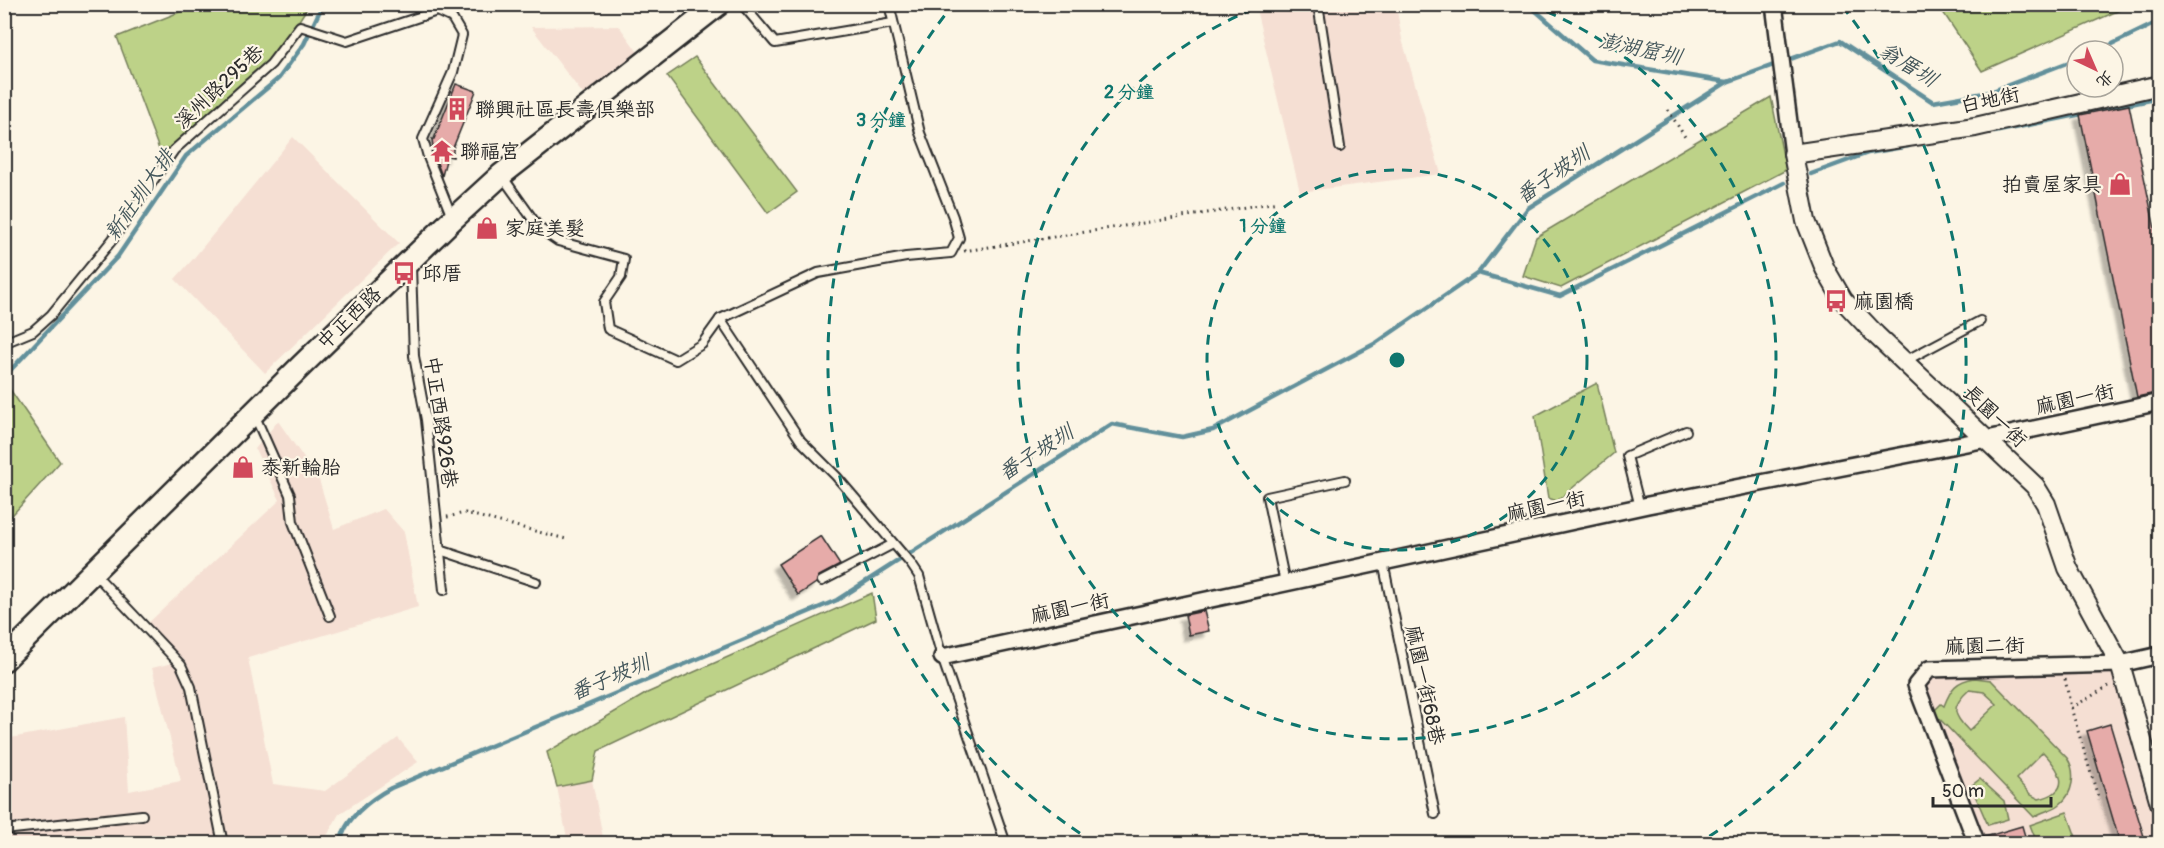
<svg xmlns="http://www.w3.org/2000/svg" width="2164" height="848" font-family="Pangolin,'LXGW WenKai TC',sans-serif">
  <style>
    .built { fill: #f5dfd3 }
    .green { fill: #bdd288; stroke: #747e5a; stroke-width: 1.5; fill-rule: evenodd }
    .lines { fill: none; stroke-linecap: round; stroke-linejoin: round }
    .stream { stroke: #62909b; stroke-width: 4.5 }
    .building { fill: #e6aba9; stroke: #2b2b2b; stroke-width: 1.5; filter: url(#shadow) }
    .service-casing { stroke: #2b2b2b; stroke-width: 12 }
    .minor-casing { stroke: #2b2b2b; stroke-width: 20 }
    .tertiary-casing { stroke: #2b2b2b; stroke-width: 22 }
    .secondary-casing { stroke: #2b2b2b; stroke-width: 26 }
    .path { stroke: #2b2b2b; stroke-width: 3; stroke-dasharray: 1.5 4.5; stroke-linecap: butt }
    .service { stroke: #fcf5e5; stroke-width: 8 }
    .minor { stroke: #fcf5e5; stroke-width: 15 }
    .tertiary { stroke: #fcf5e5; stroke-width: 18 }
    .secondary { stroke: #fcf5e5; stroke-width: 21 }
    .ring { fill: none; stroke: #0f766e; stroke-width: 3; stroke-dasharray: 10 8 }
    .labels { text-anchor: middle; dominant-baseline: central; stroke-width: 4.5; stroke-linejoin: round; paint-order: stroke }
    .street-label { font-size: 20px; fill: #2b2b2b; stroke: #fcf5e5 }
    .poi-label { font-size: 20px; fill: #2b2b2b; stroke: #fcf5e5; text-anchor: start }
    .water-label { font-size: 21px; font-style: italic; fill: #42555a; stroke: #fcf5e5 }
    .centre { fill: #0f766e; stroke: #fcf5e5; stroke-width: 3 }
    .ring-label { font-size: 18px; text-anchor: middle; font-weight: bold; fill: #0f766e; stroke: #fcf5e5; stroke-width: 4.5; stroke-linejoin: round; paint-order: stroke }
  </style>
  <defs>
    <filter id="shadow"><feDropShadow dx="-5.5" dy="5.5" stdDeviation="1.5" flood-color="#0004"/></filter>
  </defs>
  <rect width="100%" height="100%" fill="#fcf5e5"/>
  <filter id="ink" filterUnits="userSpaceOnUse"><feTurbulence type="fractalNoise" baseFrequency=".0167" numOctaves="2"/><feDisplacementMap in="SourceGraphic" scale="12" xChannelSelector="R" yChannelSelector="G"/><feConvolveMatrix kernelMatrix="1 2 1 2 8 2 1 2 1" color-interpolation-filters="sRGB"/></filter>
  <g filter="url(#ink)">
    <g class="built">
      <polygon points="1255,5 1396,5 1402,39 1441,174 1300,192"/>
      <polygon points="619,26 640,55 586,98 531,27"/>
      <polygon points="293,137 399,243 265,373 175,279 193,259"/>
      <polygon points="278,421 319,480 334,529 384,509 404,532 418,607 248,658 273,784 325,791 398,738 418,762 339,814 323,843 5,844 5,739 124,717 129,791 181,781 152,668 185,660 145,626 280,500 255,449"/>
      <polygon points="2112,670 2129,718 2159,827 2159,843 1982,843 1921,688 1933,675"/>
      <polygon points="592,780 604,843 568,843 557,787"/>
    </g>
    <g class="green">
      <polygon points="197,5 309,5 272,63 163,160 117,37"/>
      <polygon points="1921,5 2131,5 1982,71 1943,12 1926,12"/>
      <polygon points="695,57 797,192 768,213 667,76"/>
      <polygon points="1771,97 1786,170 1561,288 1523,276 1536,237"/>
      <polygon points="1597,383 1614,453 1557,501 1548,498 1535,416"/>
      <polygon points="9,388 60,462 5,523 4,393"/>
      <polygon points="872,593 876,619 598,751 592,780 557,787 547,752 647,693"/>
      <path d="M1975 678 1991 680 2067 758C2077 772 2073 795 2059 805 2051 811 2042 811 2034 817L1933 712 1941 704 1944 706C1951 688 1956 681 1975 678ZM1969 690 1984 692 1997 704 1969 731C1953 715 1950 707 1969 690ZM2043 752C2060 770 2074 791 2039 799L2031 795 2016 779Z"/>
      <polygon points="1980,779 2004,801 2008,819 1988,825 1971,786"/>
      <polygon points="2067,812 2078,843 2037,843 2030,825"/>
    </g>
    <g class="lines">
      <g class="stream">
        <polyline points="1528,4 1592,60 1727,82"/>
        <polyline points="2098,51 2160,21"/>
        <polyline points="1994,132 2160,98"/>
        <polyline points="1811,174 1868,153 1909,146"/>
        <polyline points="1478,273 1560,296 1784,183"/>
        <polyline points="4,377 118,256 186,156 279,78 304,44 323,4"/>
        <path d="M342 844C339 822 374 797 391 788L837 600 1112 424 1182 437 1213 430 1376 343 1478 273 1528 208 1727 82 1840 41 1933 102 1990 92 2077 59"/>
      </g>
    </g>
    <g class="building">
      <polygon points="456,84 476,91 453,148 453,157 447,156 442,176 434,155 432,139 434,139"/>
      <polygon points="2129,105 2160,253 2160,392 2137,397 2080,115"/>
      <polygon points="821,536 840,565 819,576 816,583 798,595 778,564"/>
      <polygon points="1204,611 1209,631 1189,635 1185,615"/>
      <polygon points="2110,724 2131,794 2146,843 2120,843 2087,731"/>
      <polygon points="2022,826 2027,843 1986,843 1985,837"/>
    </g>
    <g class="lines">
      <g class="service-casing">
        <g id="service">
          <polyline points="742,4 775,43 893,23"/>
          <polyline points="1318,4 1340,147"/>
          <polyline points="502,176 539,228 558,241 624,259 621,277 604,302 608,329 676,360 702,344 720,319 818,273 906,257 951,253 959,238 953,217 920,133 889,4"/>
          <polyline points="411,266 414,356 426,420 444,590"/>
          <polyline points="720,319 801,441 836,476 911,564 919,576 942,657 1006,844"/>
          <polyline points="4,343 33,331 51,315 113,239 174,150 271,64 300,26 347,41 437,11 452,18 462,35 453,72 423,139 428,157 452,217"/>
          <polyline points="1905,361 1980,321"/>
          <polyline points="254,414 290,495 293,522 330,616"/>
          <polyline points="1640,507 1627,456 1686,431"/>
          <polyline points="440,550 536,582"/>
          <polyline points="1383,562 1435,814"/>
          <polyline points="95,574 181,665 191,687 223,844"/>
          <polyline points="822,581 893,544"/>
          <polyline points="1285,583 1267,497 1345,480"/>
          <polyline points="4,830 142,815"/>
        </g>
      </g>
      <g class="minor-casing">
        <g id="minor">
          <polyline points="1774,4 1793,154"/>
          <polyline points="942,657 1648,505 1987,439 2160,402"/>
          <polyline points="1977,844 1916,685 1929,669 2120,664 2160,655"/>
        </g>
      </g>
      <g class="tertiary-casing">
        <polyline id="tertiary" points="2160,85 1975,127 1793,154 1806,221 1825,269 1843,300 1876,335 2035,486 2046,504 2068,568 2120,664 2160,803"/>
      </g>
      <g class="secondary-casing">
        <polyline id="secondary" points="4,660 302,365 453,219 501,175 719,4"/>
      </g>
      <g class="path">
        <polyline points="1668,110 1685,137"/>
        <polyline points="964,251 1278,202"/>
        <polyline points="447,517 465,513 566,539"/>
        <polyline points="2065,679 2071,708 2109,686"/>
        <polyline points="2071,708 2099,800"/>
      </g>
      <use href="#service" class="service"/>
      <use href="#minor" class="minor"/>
      <use href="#tertiary" class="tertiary"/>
      <use href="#secondary" class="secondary"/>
    </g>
  </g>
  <g class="ring">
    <circle cx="1397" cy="360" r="190"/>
    <path d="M1530 5A379 379 0 1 1 1264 5"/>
    <path d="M1095 843A569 569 0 0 1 952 6M1842 6A569 569 0 0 1 1699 843"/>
  </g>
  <defs>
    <g id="building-bare" transform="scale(1.8)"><path d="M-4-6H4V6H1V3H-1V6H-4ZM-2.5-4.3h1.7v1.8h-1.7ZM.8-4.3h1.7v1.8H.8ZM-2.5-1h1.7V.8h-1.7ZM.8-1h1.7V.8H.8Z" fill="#d1495b" stroke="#fcf5e5" stroke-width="2.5" paint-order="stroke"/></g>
    <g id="temple-bare" transform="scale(1.8)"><path d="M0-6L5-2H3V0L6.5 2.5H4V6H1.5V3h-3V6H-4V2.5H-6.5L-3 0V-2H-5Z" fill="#d1495b" stroke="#fcf5e5" stroke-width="2.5" paint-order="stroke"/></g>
    <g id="shop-bare" transform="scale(1.8)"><path d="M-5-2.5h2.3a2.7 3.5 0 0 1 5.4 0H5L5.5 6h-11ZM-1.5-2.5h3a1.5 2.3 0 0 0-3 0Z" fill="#d1495b" stroke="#fcf5e5" stroke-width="2.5" paint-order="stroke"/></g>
    <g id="bus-bare" transform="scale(1.8)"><path d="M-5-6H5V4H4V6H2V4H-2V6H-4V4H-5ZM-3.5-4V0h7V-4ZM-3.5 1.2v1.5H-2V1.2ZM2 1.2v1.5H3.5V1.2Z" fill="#d1495b" stroke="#fcf5e5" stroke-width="2.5" paint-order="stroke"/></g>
  </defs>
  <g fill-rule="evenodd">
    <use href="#building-bare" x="457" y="109"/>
    <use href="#temple-bare" x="442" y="151"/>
    <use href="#shop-bare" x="2120" y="184"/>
    <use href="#shop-bare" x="487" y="228"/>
    <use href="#bus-bare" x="404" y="273"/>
    <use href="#bus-bare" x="1836" y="301"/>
    <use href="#shop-bare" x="243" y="467"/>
  </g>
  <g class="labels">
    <g class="street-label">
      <text transform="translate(219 87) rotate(-43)">溪州路295巷</text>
      <text transform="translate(1990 100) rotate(-12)">白地街</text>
      <text transform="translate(349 318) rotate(-44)">中正西路</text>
      <text transform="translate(2075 399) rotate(-12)">麻園一街</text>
      <text transform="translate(1995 416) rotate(44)">長園一街</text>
      <text transform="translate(441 422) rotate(82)">中正西路926巷</text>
      <text transform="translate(1546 506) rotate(-12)">麻園一街</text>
      <text transform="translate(1070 608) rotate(-12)">麻園一街</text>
      <text transform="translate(1985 646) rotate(-1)">麻園二街</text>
      <text transform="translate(1425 685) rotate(78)">麻園一街68巷</text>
    </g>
    <g class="poi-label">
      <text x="475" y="109">聯興社區長壽俱樂部</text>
      <text x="460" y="151">聯福宮</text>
      <text x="2102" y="184" text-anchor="end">拍賣屋家具</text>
      <text x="505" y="228">家庭美髮</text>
      <text x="422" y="273">邱厝</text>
      <text x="1854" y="301">麻園橋</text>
      <text x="261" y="467">泰新輪胎</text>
    </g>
    <g class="water-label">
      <text transform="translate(1640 49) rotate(12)">澎湖窟圳</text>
      <text transform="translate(1908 65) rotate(32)">翁厝圳</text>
      <text transform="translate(1553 175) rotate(-35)">番子坡圳</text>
      <text transform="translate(140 195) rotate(-55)">新社圳大排</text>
      <text transform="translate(1036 453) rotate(-33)">番子坡圳</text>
      <text transform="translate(610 678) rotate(-23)">番子坡圳</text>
    </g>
  </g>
  <circle cx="1397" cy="360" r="9" class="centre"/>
  <g class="ring-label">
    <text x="1129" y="98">2 分鐘</text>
    <text x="881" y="126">3 分鐘</text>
    <text x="1263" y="232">1 分鐘</text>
  </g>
  <rect width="2164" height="848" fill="none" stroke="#fcf5e5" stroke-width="24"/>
  <rect x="12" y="12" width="2140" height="824" fill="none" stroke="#2b2b2b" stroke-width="2" filter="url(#ink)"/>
  <g transform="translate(2095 69) rotate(136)"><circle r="28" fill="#fcf5e5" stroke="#a8a49b" stroke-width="1.5"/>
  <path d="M0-4.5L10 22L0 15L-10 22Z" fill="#d1495b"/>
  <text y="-9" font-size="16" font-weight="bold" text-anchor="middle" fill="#2b2b2b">北</text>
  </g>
  <path d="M1933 797v9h118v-9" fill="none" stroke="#2b2b2b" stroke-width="3"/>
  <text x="1942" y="797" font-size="18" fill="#2b2b2b" stroke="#fcf5e5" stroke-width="4.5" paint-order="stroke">50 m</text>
</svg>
